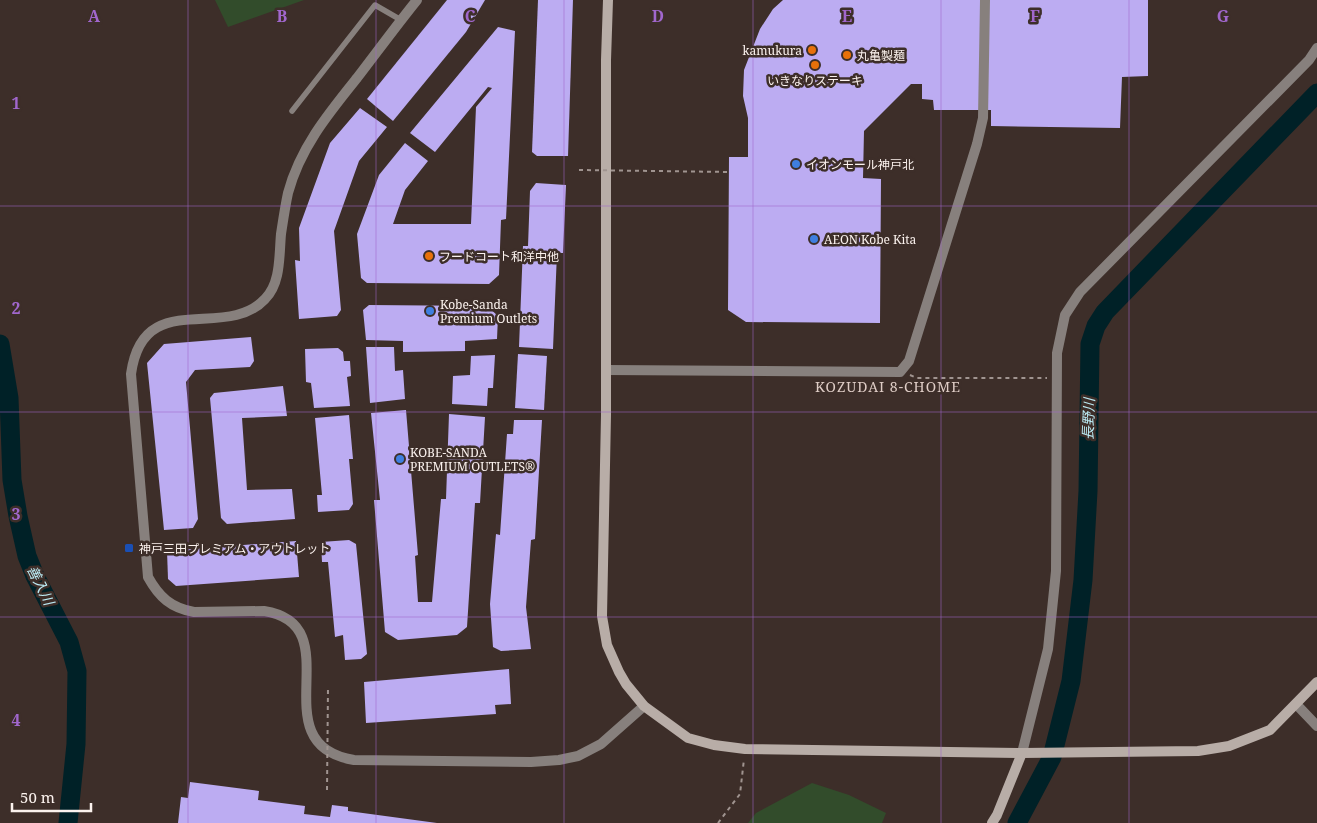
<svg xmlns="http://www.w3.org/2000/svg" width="1317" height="823" font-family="'Noto Serif','Noto Sans JP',serif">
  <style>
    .green { fill: #324c2b }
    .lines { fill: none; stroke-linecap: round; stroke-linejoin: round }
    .river { stroke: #002127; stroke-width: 19 }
    .building { fill: #bcacf2 }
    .path { stroke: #a09490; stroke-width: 2; stroke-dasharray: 4 4; stroke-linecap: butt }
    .lane { stroke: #87807d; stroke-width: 5.5 }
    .street { stroke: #87807d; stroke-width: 10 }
    .secondary { stroke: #b8ada7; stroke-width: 10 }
    .path-bridge { stroke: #a09490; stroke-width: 2; stroke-dasharray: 4 4; stroke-linecap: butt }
    .grid { fill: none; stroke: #a167cd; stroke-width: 1; stroke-opacity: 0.55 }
    .food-dot { fill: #e8710a; stroke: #3d2e29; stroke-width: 2 }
    .shop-dot { fill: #3f7fe0; stroke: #3d2e29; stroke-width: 2 }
    .transit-dot { fill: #1a4fb4; stroke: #3d2e29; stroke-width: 2 }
    .labels { text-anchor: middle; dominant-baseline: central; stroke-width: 5; stroke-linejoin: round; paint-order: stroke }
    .poi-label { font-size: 12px; fill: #fbf2ee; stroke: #3d2e29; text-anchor: start }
    .neighbourhood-label { font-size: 14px; letter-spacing: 1px; fill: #dfcdc6; stroke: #3d2e29 }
    .water-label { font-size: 14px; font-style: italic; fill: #bcedf7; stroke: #3d2e29 }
    .grid-label { font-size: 16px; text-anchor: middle; font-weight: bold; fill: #a167cd; stroke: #3d2e29; stroke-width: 5; stroke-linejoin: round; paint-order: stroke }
  </style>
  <rect width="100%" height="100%" fill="#3d2e29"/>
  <g class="green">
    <polygon points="215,0 304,0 228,27"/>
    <polygon points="812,783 849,795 886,813 882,823 748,823 756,813"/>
  </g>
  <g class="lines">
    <g class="river">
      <polyline points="0,344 9,398 12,480 18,516 27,556 35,576 69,642 77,671 76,744 68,823"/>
      <polyline points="1017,823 1052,757 1071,681 1083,580 1088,491 1090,344 1096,326 1105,312 1317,93"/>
    </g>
  </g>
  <g class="building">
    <polygon points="447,0 485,0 466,32 393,121 367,99"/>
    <polygon points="538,0 573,0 568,156 537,156 532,152"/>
    <polygon points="783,0 1148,0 1148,76 1122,77 1120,128 991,126 991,110 934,110 933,100 922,99 922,84 911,84 864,131 863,178 881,179 880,323 746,322 728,310 729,157 748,157 748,118 743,96 744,70 760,29 773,9"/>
    <polygon points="498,27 515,31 506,219 501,220 499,275 489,284 367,283 361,278 357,234 379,175 405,143 428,161 405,190 393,224 471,224 476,107 492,88 488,87 435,152 410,133"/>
    <polygon points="360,108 387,127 359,161 334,231 341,310 337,316 299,319 295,260 300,261 299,228 330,143"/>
    <polygon points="536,183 566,185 563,253 557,253 553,349 519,347 523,246 528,246 530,191"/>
    <polygon points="369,305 487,306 498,316 497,339 465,341 465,351 403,352 403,341 366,340 363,310"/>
    <polygon points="251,337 254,361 250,367 195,370 186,382 198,519 193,528 164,530 147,363 164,344"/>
    <polygon points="366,347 394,347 395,371 403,370 405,399 370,403"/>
    <polygon points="338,348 343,352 344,361 350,361 351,376 347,377 350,406 314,408 311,383 306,382 305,349"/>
    <polygon points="518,354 547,356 544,410 515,408"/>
    <polygon points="495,355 493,388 488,388 487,406 452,404 453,376 470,375 471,356"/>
    <polygon points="283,386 287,416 242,418 247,490 292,489 295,519 227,524 221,518 210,398 214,393"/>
    <polygon points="406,410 418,555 415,556 418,602 432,602 441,499 446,499 449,414 485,417 480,503 475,503 467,627 457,635 398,640 385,632 374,500 380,500 371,413"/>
    <polygon points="349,415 353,459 349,459 353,504 349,510 318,512 317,495 322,495 315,418"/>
    <polygon points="514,420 542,420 535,539 531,540 526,607 531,649 501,651 493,647 490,604 496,534 500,535 507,434 513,434"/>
    <polygon points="349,540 356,544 367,654 361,659 345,660 343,635 335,637 328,562 322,562 321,542"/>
    <polygon points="296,541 299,577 176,586 168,579 167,551"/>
    <polygon points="509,669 511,704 495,705 496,714 366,723 364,682"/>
    <polygon points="190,782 259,791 258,800 305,806 304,814 330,817 332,805 348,807 348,811 437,823 178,823 181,797 188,798"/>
  </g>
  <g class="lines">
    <g class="path">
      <polyline points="910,375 917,378 1047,378"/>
      <polyline points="718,823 740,794 744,759"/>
    </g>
    <polyline class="lane" points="292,111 375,5 401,20"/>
    <g class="street">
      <path d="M417 0C396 26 377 52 357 78 328 114 300 148 288 193 285 207 283 221 281 234 279 256 281 283 265 299 225 342 143 286 131 374L148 577C159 597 171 608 194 612L264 611C354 625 257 744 354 760L531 762 559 760 578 756 601 744 644 706"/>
      <polyline points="606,370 900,372 909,361 977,144 983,118 985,0"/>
      <polyline points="1296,704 1317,726"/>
      <polyline points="1022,753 1048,649 1056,571 1057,353 1065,315 1080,292 1309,60 1317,48"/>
    </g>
    <g class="secondary">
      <polyline points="608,0 606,60 606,415 602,616 607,645 619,672 626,684 644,706 688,738 714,745 745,749 1022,753 1198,751 1229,746 1270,730 1317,682"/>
      <polyline points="992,823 997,815 1022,753"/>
    </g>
    <g class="path-bridge">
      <polyline points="579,170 729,172"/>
      <polyline points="327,790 328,688"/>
    </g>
  </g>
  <path class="grid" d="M188 0V823M376 0V823M564 0V823M753 0V823M941 0V823M1129 0V823M0 206H1317M0 412H1317M0 617H1317"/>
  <g class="food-dot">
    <circle cx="812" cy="50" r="5"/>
    <circle cx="847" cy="55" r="5"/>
    <circle cx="815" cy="65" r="5"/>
    <circle cx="429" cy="256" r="5"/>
  </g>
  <g class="shop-dot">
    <circle cx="796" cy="164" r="5"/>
    <circle cx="814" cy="239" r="5"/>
    <circle cx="430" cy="311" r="5"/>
    <circle cx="400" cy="459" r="5"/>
  </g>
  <rect class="transit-dot" x="124" y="543" width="10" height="10" rx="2.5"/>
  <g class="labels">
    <g class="poi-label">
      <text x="802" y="50" text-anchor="end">kamukura</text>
      <text x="857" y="55">丸亀製麺</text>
      <text x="815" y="80" text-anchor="middle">いきなりステーキ</text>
      <text x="806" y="164">イオンモール神戸北</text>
      <text x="824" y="239">AEON Kobe Kita</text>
      <text x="439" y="256">フードコート和洋中他</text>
      <text x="440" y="304">Kobe-Sanda<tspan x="440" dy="14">Premium Outlets</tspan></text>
      <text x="410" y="452">KOBE-SANDA<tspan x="410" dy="14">PREMIUM OUTLETS®</tspan></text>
      <text x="139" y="548">神戸三田プレミアム・アウトレット</text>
    </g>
    <g class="neighbourhood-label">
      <text x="888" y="386">KOZUDAI 8-CHOME</text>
    </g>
    <g class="water-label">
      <text transform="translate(1088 419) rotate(-88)">長野川</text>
      <text transform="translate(41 585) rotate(64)">善入川</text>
    </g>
  </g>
  <g class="grid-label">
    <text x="94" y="22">A</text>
    <text x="282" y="22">B</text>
    <text x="470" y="22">C</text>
    <text x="658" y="22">D</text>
    <text x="847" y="22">E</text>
    <text x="1035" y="22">F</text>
    <text x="1223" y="22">G</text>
    <text x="16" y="109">1</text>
    <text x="16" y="314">2</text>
    <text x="16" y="520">3</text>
    <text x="16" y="726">4</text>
  </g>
  <path d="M12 803v8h79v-8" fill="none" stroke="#fbf2ee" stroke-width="2.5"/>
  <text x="20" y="803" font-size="15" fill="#fbf2ee" stroke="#3d2e29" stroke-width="4" paint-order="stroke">50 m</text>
</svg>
